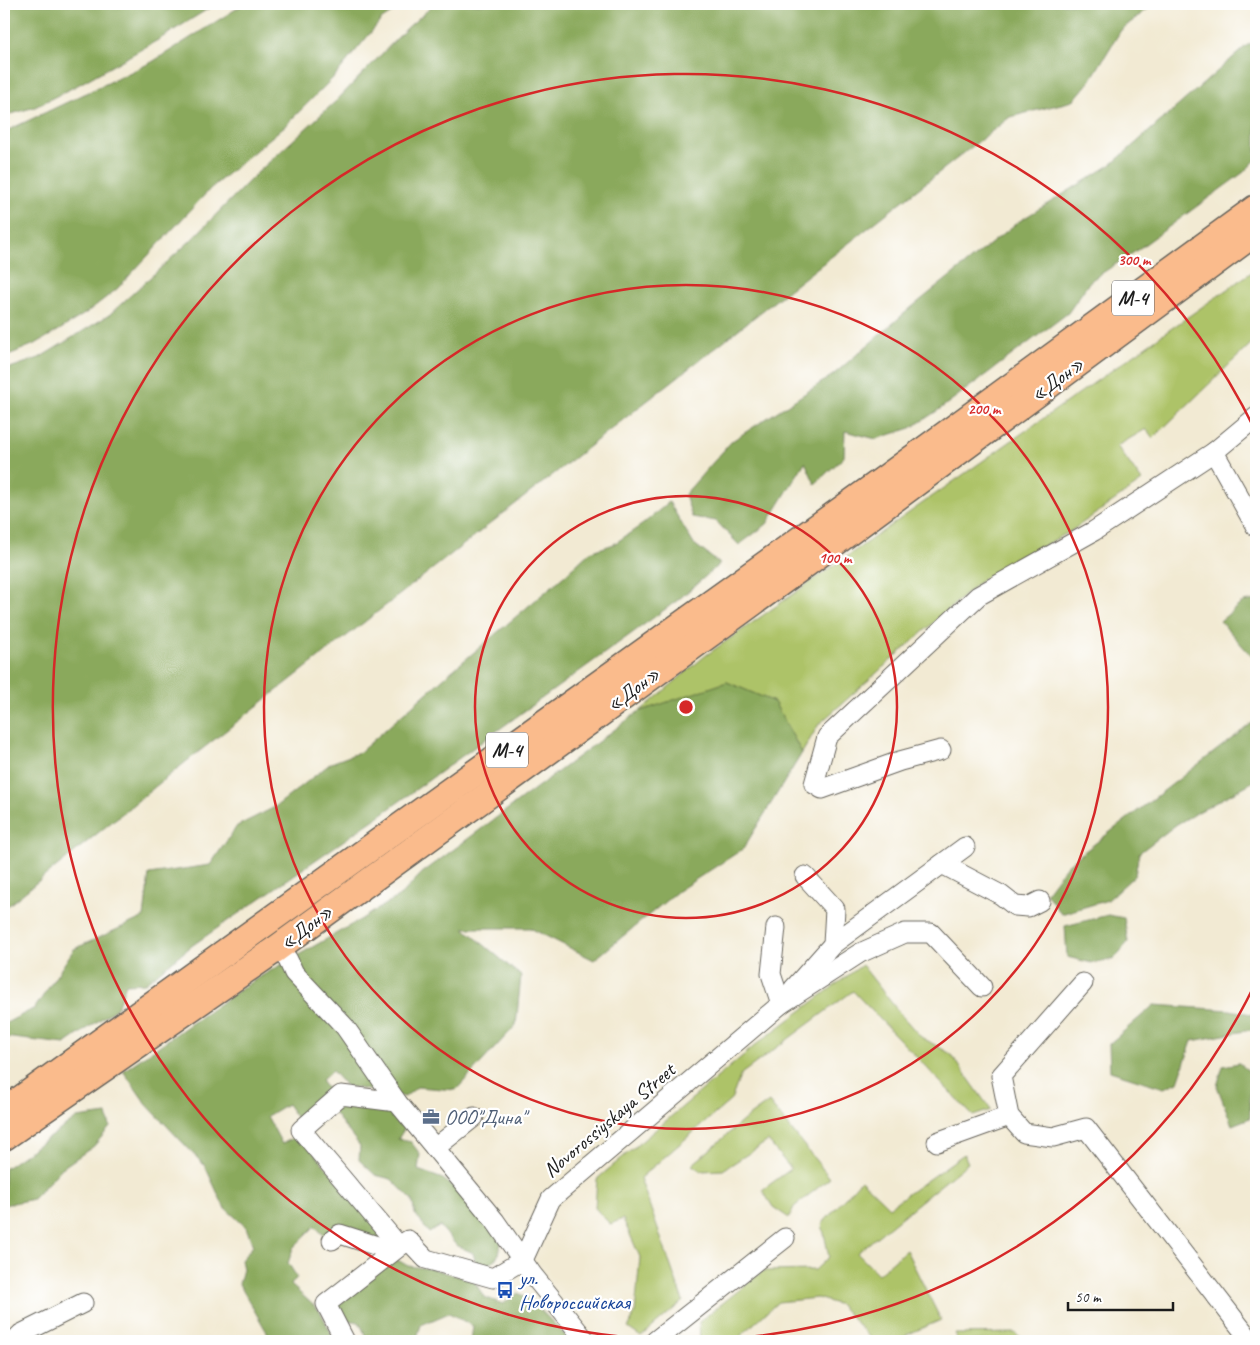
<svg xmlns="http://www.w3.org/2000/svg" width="1260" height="1345" font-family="Caveat,sans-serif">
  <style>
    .green { fill: #adc368; stroke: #647042 }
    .forest { fill: #8aa95c; stroke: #53623c }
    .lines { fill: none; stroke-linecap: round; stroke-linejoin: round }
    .minor-casing { stroke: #67645c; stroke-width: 21 }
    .highway-casing { stroke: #67645c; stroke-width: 29 }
    .minor { stroke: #fff; stroke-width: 19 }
    .highway { stroke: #fabb8c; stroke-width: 26 }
    .ring { fill: none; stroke: #d62828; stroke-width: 2.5 }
    .labels { text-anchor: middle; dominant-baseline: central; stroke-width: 4.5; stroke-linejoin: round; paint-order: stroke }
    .shield { fill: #fff; stroke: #606060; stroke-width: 1 }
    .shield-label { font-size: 20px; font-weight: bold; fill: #1c1c1c }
    .street-label { font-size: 21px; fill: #1c1c1c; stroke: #fff }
    .service-label { font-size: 21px; fill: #4e5e75; stroke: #fff; text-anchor: start }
    .transit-label { font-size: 21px; fill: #164399; stroke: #fff; text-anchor: start }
    .centre { fill: #d62828; stroke: #fff; stroke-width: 2.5 }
    .ring-label { font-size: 15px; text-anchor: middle; font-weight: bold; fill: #d62828; stroke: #fff; stroke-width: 4.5; stroke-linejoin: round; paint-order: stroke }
  </style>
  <rect width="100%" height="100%" fill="#fff"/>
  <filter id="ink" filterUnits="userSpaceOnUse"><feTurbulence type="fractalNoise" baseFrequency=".02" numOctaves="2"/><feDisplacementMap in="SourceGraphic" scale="10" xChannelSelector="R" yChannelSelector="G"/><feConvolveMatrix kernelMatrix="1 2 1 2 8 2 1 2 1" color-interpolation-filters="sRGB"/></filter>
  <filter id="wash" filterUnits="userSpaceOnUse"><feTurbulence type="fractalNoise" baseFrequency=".0096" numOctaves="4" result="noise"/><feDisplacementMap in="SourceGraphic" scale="20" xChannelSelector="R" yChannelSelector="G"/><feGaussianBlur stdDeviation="1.12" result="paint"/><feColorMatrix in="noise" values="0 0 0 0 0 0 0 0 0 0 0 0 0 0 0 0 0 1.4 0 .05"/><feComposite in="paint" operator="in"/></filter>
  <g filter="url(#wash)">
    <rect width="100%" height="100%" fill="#f2ead3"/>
    <g class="green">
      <polygon points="1256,269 1256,339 1153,438 1146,429 1117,446 1142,481 1071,531 984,578 819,724 802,753 774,702 727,682 639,712 705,656"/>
      <polygon points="862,965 902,1016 921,1037 951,1054 991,1110 973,1116 853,991 741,1074 731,1100 640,1178 683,1301 641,1337 628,1328 635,1313 640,1257 623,1219 610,1224 595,1208 597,1179 758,1043"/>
      <polygon points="769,1102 830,1178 794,1207 789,1218 773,1207 762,1190 791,1169 768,1141 723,1170 701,1171 692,1165 744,1120"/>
      <polygon points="964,1154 968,1163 857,1253 878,1274 906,1250 941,1320 906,1335 907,1341 873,1341 840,1305 817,1298 778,1302 735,1341 700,1341 699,1322 763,1271 815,1270 829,1257 822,1224 861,1180 889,1207"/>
      <polygon points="1015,1333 1024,1341 958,1341 955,1334"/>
    </g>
    <g class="forest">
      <polygon points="4,4 216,4 158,40 76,86 35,107 4,116"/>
      <polygon points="244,4 406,4 382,19 334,77 287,124 211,188 117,289 86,313 61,329 37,343 4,357 4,132 152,62"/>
      <polygon points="435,4 1154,4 1121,30 1090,81 1073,101 1010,117 187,761 4,909 4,370 39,358 109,315 189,242 256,174 336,101 407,28"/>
      <polygon points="1256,41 1256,160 1244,172 1133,253 1090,281 1068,313 940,409 911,428 876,439 845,431 844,457 815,484 805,462 767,524 739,545 716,521 692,517 685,494 732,441 833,375 913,306 1018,222 1112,164 1246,46"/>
      <polygon points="669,502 693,543 720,564 678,600 382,814 193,945 145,983 126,984 117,1008 65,1044 4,1037 4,1024 35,1008 74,949 144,917 149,874 210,865 237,826 275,807 331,763 360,752 447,675 564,576 590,552 614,544 643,524"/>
      <polygon points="1256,600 1256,661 1220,621 1243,602"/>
      <polygon points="727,682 774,702 802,753 743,849 678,891 594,960 530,928 464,928 521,976 516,1025 456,1090 417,1087 405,1097 346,1086 332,1071 321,1081 332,1095 300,1123 287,1104 267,1116 282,1144 298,1135 392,1242 327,1239 315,1226 293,1248 288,1263 297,1277 291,1285 320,1311 335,1341 262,1341 268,1334 239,1284 243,1269 241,1260 253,1246 246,1227 224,1207 205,1166 147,1105 123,1071 251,982 365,917 401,895 422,873 638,712"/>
      <polygon points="1256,720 1256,780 1177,824 1139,853 1135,875 1108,900 1061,914 1046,893 1067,865"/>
      <polygon points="1108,915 1124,918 1128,942 1114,959 1092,963 1067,957 1065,926"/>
      <polygon points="1154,1005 1230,1010 1251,1014 1256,1024 1256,1029 1192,1041 1178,1082 1164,1088 1110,1071 1109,1044"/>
      <polygon points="1239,1063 1250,1072 1250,1118 1232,1125 1217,1086 1223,1066"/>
      <polygon points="341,1102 379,1103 405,1128 398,1139 411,1142 420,1154 418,1170 443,1179 462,1193 471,1210 487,1224 501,1243 499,1254 492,1263 476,1264 473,1253 456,1245 440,1226 429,1233 415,1214 412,1200 391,1179 375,1175 359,1160 360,1146 334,1113"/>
      <polygon points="107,1114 110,1127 94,1146 62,1168 33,1199 4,1205 4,1169 77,1118"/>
      <polygon points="394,1258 408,1266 433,1269 474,1281 484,1297 503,1304 518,1293 530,1299 571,1341 471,1341 473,1326 449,1313 421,1325 416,1341 367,1341 368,1340 359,1322 346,1320 335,1308"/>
    </g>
  </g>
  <g filter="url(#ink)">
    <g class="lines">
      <g class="minor-casing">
        <g id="minor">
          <polyline points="1214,452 1256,527"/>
          <polyline points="941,750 900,761 822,789 814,784 827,737 978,596 1094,531 1214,452 1256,417"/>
          <polyline points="942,864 1001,895 1015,906 1028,907 1040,901"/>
          <polyline points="805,876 835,909 833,944"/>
          <polyline points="776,927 771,974 781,1004"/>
          <polyline points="279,947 288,960 294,973 345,1027 397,1102 495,1221 532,1274 586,1341"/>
          <polyline points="1083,983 1001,1076 1009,1116 1024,1133 1053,1137 1086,1128 1251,1341"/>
          <polyline points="793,989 833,944 965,847"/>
          <polyline points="397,1102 341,1095 301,1130 399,1246"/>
          <polyline points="937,1142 1009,1116"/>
          <polyline points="435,1148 474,1117"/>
          <polyline points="332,1240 340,1234 393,1251"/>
          <polyline points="523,1260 551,1199 781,1004 860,953 905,933 931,933 982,987"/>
          <polyline points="14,1341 21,1334 83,1303"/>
          <polyline points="345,1341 326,1304 408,1240 426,1259 493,1278 523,1260"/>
          <polyline points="655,1341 785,1238"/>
        </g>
      </g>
      <g class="highway-casing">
        <g id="highway">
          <polyline points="4,1111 887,477 1256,208"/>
          <polyline points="4,1137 276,949 821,553 1256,232"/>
        </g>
      </g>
      <use href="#minor" class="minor"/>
      <use href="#highway" class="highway"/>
    </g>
  </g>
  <g class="ring">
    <circle cx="686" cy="707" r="211"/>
    <circle cx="686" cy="707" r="422"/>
    <path d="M1255 984A633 633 0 1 1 1255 430"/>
  </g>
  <defs>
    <g id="office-bare" transform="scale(1.35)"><path d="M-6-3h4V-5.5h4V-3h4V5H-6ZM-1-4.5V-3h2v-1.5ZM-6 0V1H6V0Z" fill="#5c6f8a" stroke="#fff" stroke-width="2.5" paint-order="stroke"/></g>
    <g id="bus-bare" transform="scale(1.35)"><path d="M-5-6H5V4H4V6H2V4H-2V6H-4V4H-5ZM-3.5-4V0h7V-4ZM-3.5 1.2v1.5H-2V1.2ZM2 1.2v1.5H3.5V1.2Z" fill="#1a4fb4" stroke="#fff" stroke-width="2.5" paint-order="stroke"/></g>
  </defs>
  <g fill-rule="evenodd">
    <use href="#office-bare" x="431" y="1117"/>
    <use href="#bus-bare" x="505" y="1290"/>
  </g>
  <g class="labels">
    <g class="shield">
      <rect x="1112" y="280.5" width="42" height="35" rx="4"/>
      <rect x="486" y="732.5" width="42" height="35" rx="4"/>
    </g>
    <g class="shield-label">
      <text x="1133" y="298">М-4</text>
      <text x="507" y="750">М-4</text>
    </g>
    <g class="street-label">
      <text transform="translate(1057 379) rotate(-36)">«Дон»</text>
      <text transform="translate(633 689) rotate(-36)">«Дон»</text>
      <text transform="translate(306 927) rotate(-37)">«Дон»</text>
      <text transform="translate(609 1120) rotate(-40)">Novorossiyskaya Street</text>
    </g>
    <g class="service-label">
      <text x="445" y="1117">ООО"Дина"</text>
    </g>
    <g class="transit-label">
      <text x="519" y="1278">ул.<tspan x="519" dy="24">Новороссийская</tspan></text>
    </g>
  </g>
  <circle cx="686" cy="707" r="8" class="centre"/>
  <g class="ring-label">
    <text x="1134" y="265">300 m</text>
    <text x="984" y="414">200 m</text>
    <text x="835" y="563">100 m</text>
  </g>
  <rect width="1260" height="1345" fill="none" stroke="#fff" stroke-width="20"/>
  <path d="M1068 1302v8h105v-8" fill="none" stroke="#1c1c1c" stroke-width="2.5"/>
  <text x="1075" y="1302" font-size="15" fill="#1c1c1c" stroke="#ffffff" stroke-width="4" paint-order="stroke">50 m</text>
</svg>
